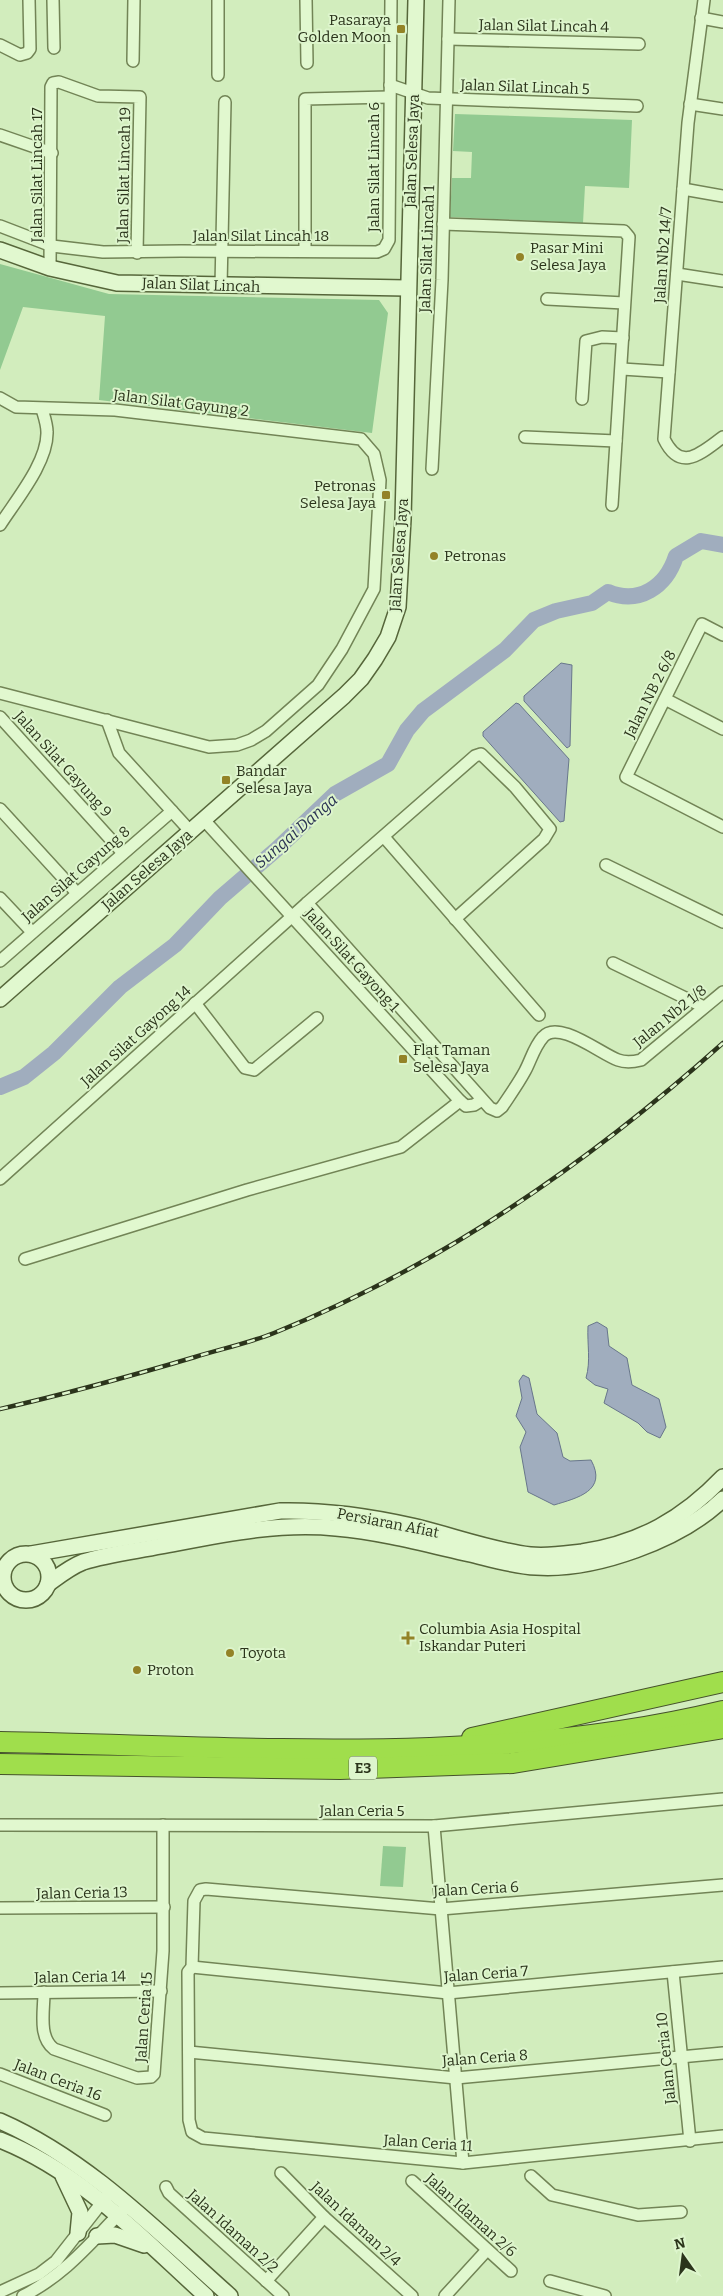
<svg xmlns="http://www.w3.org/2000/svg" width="723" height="2296" font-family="Bitter,serif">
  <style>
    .green { fill: #92ca91 }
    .water { fill: #a0adbe; stroke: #68768b }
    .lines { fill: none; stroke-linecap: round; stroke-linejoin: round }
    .river { stroke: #a0adbe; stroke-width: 16 }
    .street-casing { stroke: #728456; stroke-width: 14 }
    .secondary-casing { stroke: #56663a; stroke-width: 18 }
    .highway-casing { stroke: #45522b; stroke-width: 22 }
    .street { stroke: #e1f8cf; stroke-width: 11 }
    .secondary { stroke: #e1f8cf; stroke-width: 15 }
    .highway { stroke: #a0de4c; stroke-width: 20 }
    .rail-casing { stroke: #2b341b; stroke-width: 4.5 }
    .rail { stroke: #ddf5cc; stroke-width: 2.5; stroke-dasharray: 8; stroke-linecap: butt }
    .poi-dot { fill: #938327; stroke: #ddf5cc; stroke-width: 2 }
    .labels { text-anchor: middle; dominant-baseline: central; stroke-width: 4; stroke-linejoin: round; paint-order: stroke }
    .shield { fill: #ddf5cc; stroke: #606e50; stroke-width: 1 }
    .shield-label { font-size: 14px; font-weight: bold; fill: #2b341b }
    .poi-label { font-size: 15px; fill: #2b341b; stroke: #ddf5cc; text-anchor: start }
    .street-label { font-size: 15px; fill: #2b341b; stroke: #ddf5cc }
    .water-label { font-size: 16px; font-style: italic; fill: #2a3253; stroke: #ddf5cc }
  </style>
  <rect width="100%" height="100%" fill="#d2edbd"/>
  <g class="green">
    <polygon points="455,114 632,120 629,188 585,186 583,223 450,217 452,178 471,178 472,152 453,151"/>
    <polygon points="0,264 109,294 379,300 388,313 372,433 99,400 105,316 23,307 0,370"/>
    <polygon points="383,1846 406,1847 403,1887 380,1886"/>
  </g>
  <g class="water">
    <polygon points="561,663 572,665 570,746 567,748 524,701 524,696"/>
    <polygon points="516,703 519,704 569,759 564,821 560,822 483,736 483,732"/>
    <path d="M597 1322 607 1328 609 1346 627 1358 632 1385 659 1399 666 1427 660 1438 647 1432 638 1423 604 1403 608 1389 595 1385 586 1378C591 1361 587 1344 588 1326Z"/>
    <path d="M523 1375 529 1378 537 1414 557 1433 563 1457 570 1461 591 1460C608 1491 577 1498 554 1505L528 1492 520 1447 526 1432 516 1416 522 1398 519 1381Z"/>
  </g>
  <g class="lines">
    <path class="river" d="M0 1087 24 1077 54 1053 120 987 175 945 220 898 277 849 335 794 388 764 407 730 423 711 505 650 534 620 556 611 592 603 608 592C639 605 666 587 676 556L701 541 723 545"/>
    <g class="street-casing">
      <g id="street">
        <polyline points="53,0 54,48"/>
        <polyline points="218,0 218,75"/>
        <polyline points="306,0 307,63"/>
        <path d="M704 0 688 123 664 439C681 474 702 452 723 437"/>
        <polyline points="701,18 723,22"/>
        <polyline points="448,39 639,44"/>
        <polyline points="0,45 20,55 27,53 30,49 29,0"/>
        <polyline points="133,61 134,0"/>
        <polyline points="390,85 428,98 637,106"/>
        <polyline points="690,104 723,109"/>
        <polyline points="0,135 52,153"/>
        <polyline points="683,189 723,196"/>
        <polyline points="443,224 624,231 629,237 612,505"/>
        <polyline points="0,226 52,246 103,252 181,251 377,252 384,249 389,240 391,0"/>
        <polyline points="305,251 305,99 389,97"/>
        <polyline points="50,268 51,87 53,83 59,82 98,96 140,97 137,253"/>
        <polyline points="677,274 723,281"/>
        <polyline points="221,286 225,102"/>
        <polyline points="547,299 624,303"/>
        <polyline points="622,369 669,372"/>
        <polyline points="0,398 16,407 115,410 361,439 374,454 380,480 374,589 342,649 318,685 266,731 251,740 237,745 209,747 0,693"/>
        <polyline points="582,399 586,341 602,337 623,338"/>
        <polyline points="525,437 616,441"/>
        <polyline points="432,469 442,280 449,0"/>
        <path d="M0 525C16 500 48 462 47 432 47 424 44 416 42 409"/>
        <polyline points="723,635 702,624 626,777 723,827"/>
        <polyline points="665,699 723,729"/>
        <polyline points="0,717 123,853"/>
        <polyline points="107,720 119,753 191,832"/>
        <polyline points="0,809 76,892"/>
        <polyline points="204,820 460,1101 466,1106 474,1105 482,1100"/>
        <polyline points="384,837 539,1015"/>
        <polyline points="606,865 723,922"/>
        <polyline points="0,898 32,932"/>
        <polyline points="307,903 475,756 481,754 515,787 550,829 544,839 455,919"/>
        <polyline points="0,961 172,811"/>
        <polyline points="613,963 704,1007"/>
        <polyline points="195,1003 245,1068 254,1070 317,1018"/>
        <path d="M0 1179 307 903 490 1108 497 1111 502 1107C510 1095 518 1084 525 1071 531 1060 534 1047 543 1037 558 1019 601 1054 618 1060 626 1063 633 1062 641 1060L723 992"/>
        <polyline points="25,1259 247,1190 401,1147 460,1101"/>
        <polyline points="0,1825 434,1826 723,1799"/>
        <polyline points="434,1826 463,2163"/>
        <polyline points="723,1885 441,1909 206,1889 200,1890 194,1901 192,1967 188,1972 189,2120 192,2132 203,2138 463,2163 723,2136"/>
        <polyline points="0,1908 164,1907"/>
        <polyline points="192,1967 448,1993 723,1967"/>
        <polyline points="673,1972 690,2141"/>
        <path d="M44 1992C44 2011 38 2037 54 2049L137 2078 151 2077 154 2074 163 1951V1825"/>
        <polyline points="0,1993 161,1991"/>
        <polyline points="189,2052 456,2078 723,2053"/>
        <polyline points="0,2074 105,2115"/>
        <polyline points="281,2173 324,2217 412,2296"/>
        <polyline points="531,2176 552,2195 638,2215 681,2212"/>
        <polyline points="412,2181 511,2271"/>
        <polyline points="166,2187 169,2193 283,2296"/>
        <polyline points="266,2281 324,2217"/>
        <polyline points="550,2281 605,2296"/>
        <polyline points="0,2292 39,2274 56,2261 107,2196"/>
        <path d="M23 2296C66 2274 89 2244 123 2210"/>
        <polyline points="445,2296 487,2250"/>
      </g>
    </g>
    <g class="secondary-casing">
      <g id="secondary">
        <polyline points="0,250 50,268 117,283 407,288"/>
        <polyline points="0,999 344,696 361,679 375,659 388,637 398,607 403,519 416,0"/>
        <path d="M31 1554 280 1511C326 1510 368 1516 412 1526 451 1535 490 1550 530 1555 548 1557 565 1554 582 1552 640 1543 683 1519 723 1477"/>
        <circle cx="26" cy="1577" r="23"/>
        <path d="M48 1584C59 1576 70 1567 83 1562 108 1554 136 1551 161 1546 219 1535 277 1522 336 1528 382 1532 426 1544 470 1554 491 1559 514 1566 536 1567 595 1571 681 1540 723 1499"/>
        <path d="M0 2121C89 2160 159 2233 230 2296"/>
        <path d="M0 2140C81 2172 143 2239 206 2296"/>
        <polyline points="63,2176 80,2212 78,2233"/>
        <polyline points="97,2236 115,2235 144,2245"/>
      </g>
    </g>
    <g class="highway-casing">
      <g id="highway">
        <polyline points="472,1738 723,1682"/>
        <path d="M0 1742C239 1746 488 1768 723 1711"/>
        <polyline points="0,1764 340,1769 513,1763 723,1728"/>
      </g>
    </g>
    <use href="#street" class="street"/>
    <use href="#secondary" class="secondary"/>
    <use href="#highway" class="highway"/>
    <g class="rail-casing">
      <path id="rail" d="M0 1409C66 1394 131 1376 195 1357 221 1349 249 1343 274 1333 441 1266 590 1162 723 1043"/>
    </g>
    <use href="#rail" class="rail"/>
  </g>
  <g class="poi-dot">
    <rect x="396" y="24" width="10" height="10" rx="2.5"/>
    <circle cx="520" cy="257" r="5"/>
    <rect x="381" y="490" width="10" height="10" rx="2.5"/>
    <circle cx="434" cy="556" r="5"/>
    <rect x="221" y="775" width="10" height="10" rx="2.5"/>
    <rect x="398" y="1054" width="10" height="10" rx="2.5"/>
    <path d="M405.5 1630.5h5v5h5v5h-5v5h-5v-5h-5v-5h5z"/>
    <circle cx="230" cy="1653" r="5"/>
    <circle cx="137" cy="1670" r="5"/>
  </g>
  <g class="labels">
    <rect class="shield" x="349" y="1756.5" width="28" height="23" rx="4"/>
    <g class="shield-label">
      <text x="363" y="1768">E3</text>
    </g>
    <g class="poi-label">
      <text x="391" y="20" text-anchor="end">Pasaraya<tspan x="391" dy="17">Golden Moon</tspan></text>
      <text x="530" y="248">Pasar Mini<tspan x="530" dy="17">Selesa Jaya</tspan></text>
      <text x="376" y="486" text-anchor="end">Petronas<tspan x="376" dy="17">Selesa Jaya</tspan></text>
      <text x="444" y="556">Petronas</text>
      <text x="236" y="771">Bandar<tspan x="236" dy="17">Selesa Jaya</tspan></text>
      <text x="413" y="1050">Flat Taman<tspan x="413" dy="17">Selesa Jaya</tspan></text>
      <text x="419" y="1629">Columbia Asia Hospital<tspan x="419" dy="17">Iskandar Puteri</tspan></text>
      <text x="240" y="1653">Toyota</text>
      <text x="147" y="1670">Proton</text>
    </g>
    <g class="street-label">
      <text transform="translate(544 26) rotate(1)">Jalan Silat Lincah 4</text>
      <text transform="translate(525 87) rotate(2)">Jalan Silat Lincah 5</text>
      <text transform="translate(412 151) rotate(-88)">Jalan Selesa Jaya</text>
      <text transform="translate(374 167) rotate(-90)">Jalan Silat Lincah 6</text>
      <text transform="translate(37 175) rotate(-90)">Jalan Silat Lincah 17</text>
      <text transform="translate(124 175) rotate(-89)">Jalan Silat Lincah 19</text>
      <text x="261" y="236">Jalan Silat Lincah 18</text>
      <text transform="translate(427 249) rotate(-88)">Jalan Silat Lincah 1</text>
      <text transform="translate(663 255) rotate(-86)">Jalan Nb2 14/7</text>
      <text transform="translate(201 285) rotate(2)">Jalan Silat Lincah</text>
      <text transform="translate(181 403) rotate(7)">Jalan Silat Gayung 2</text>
      <text transform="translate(399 555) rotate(-86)">Jalan Selesa Jaya</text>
      <text transform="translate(650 694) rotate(-63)">Jalan NB 2 6/8</text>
      <text transform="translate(63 764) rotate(48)">Jalan Silat Gayung 9</text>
      <text transform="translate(147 870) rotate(-41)">Jalan Selesa Jaya</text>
      <text transform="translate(76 874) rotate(-41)">Jalan Silat Gayung 8</text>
      <text transform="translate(352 960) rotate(48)">Jalan Silat Gayong 1</text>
      <text transform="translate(670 1016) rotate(-39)">Jalan Nb2 1/8</text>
      <text transform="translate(136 1036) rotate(-42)">Jalan Silat Gayong 14</text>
      <text transform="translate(388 1523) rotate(11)">Persiaran Afiat</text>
      <text x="362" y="1811">Jalan Ceria 5</text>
      <text transform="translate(476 1889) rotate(-3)">Jalan Ceria 6</text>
      <text transform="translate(82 1893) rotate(-1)">Jalan Ceria 13</text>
      <text transform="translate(486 1974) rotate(-4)">Jalan Ceria 7</text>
      <text transform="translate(80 1977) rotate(-1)">Jalan Ceria 14</text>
      <text transform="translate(144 2017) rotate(-86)">Jalan Ceria 15</text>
      <text transform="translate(485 2058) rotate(-4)">Jalan Ceria 8</text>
      <text transform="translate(666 2058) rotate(-96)">Jalan Ceria 10</text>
      <text transform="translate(58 2080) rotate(21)">Jalan Ceria 16</text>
      <text transform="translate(428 2143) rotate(4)">Jalan Ceria 11</text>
      <text transform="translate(471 2215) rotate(42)">Jalan Idaman 2/6</text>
      <text transform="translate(356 2224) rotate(43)">Jalan Idaman 2/4</text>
      <text transform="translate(233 2231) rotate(42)">Jalan Idaman 2/2</text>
    </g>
    <g class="water-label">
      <text transform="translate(296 831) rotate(-41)">Sungai Danga</text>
    </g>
  </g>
  <g transform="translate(683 2256) rotate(346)" stroke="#ddf5cc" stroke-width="4" paint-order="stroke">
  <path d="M0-4L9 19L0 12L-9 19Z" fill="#2b341b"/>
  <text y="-8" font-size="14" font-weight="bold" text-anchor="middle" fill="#2b341b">N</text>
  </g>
</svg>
